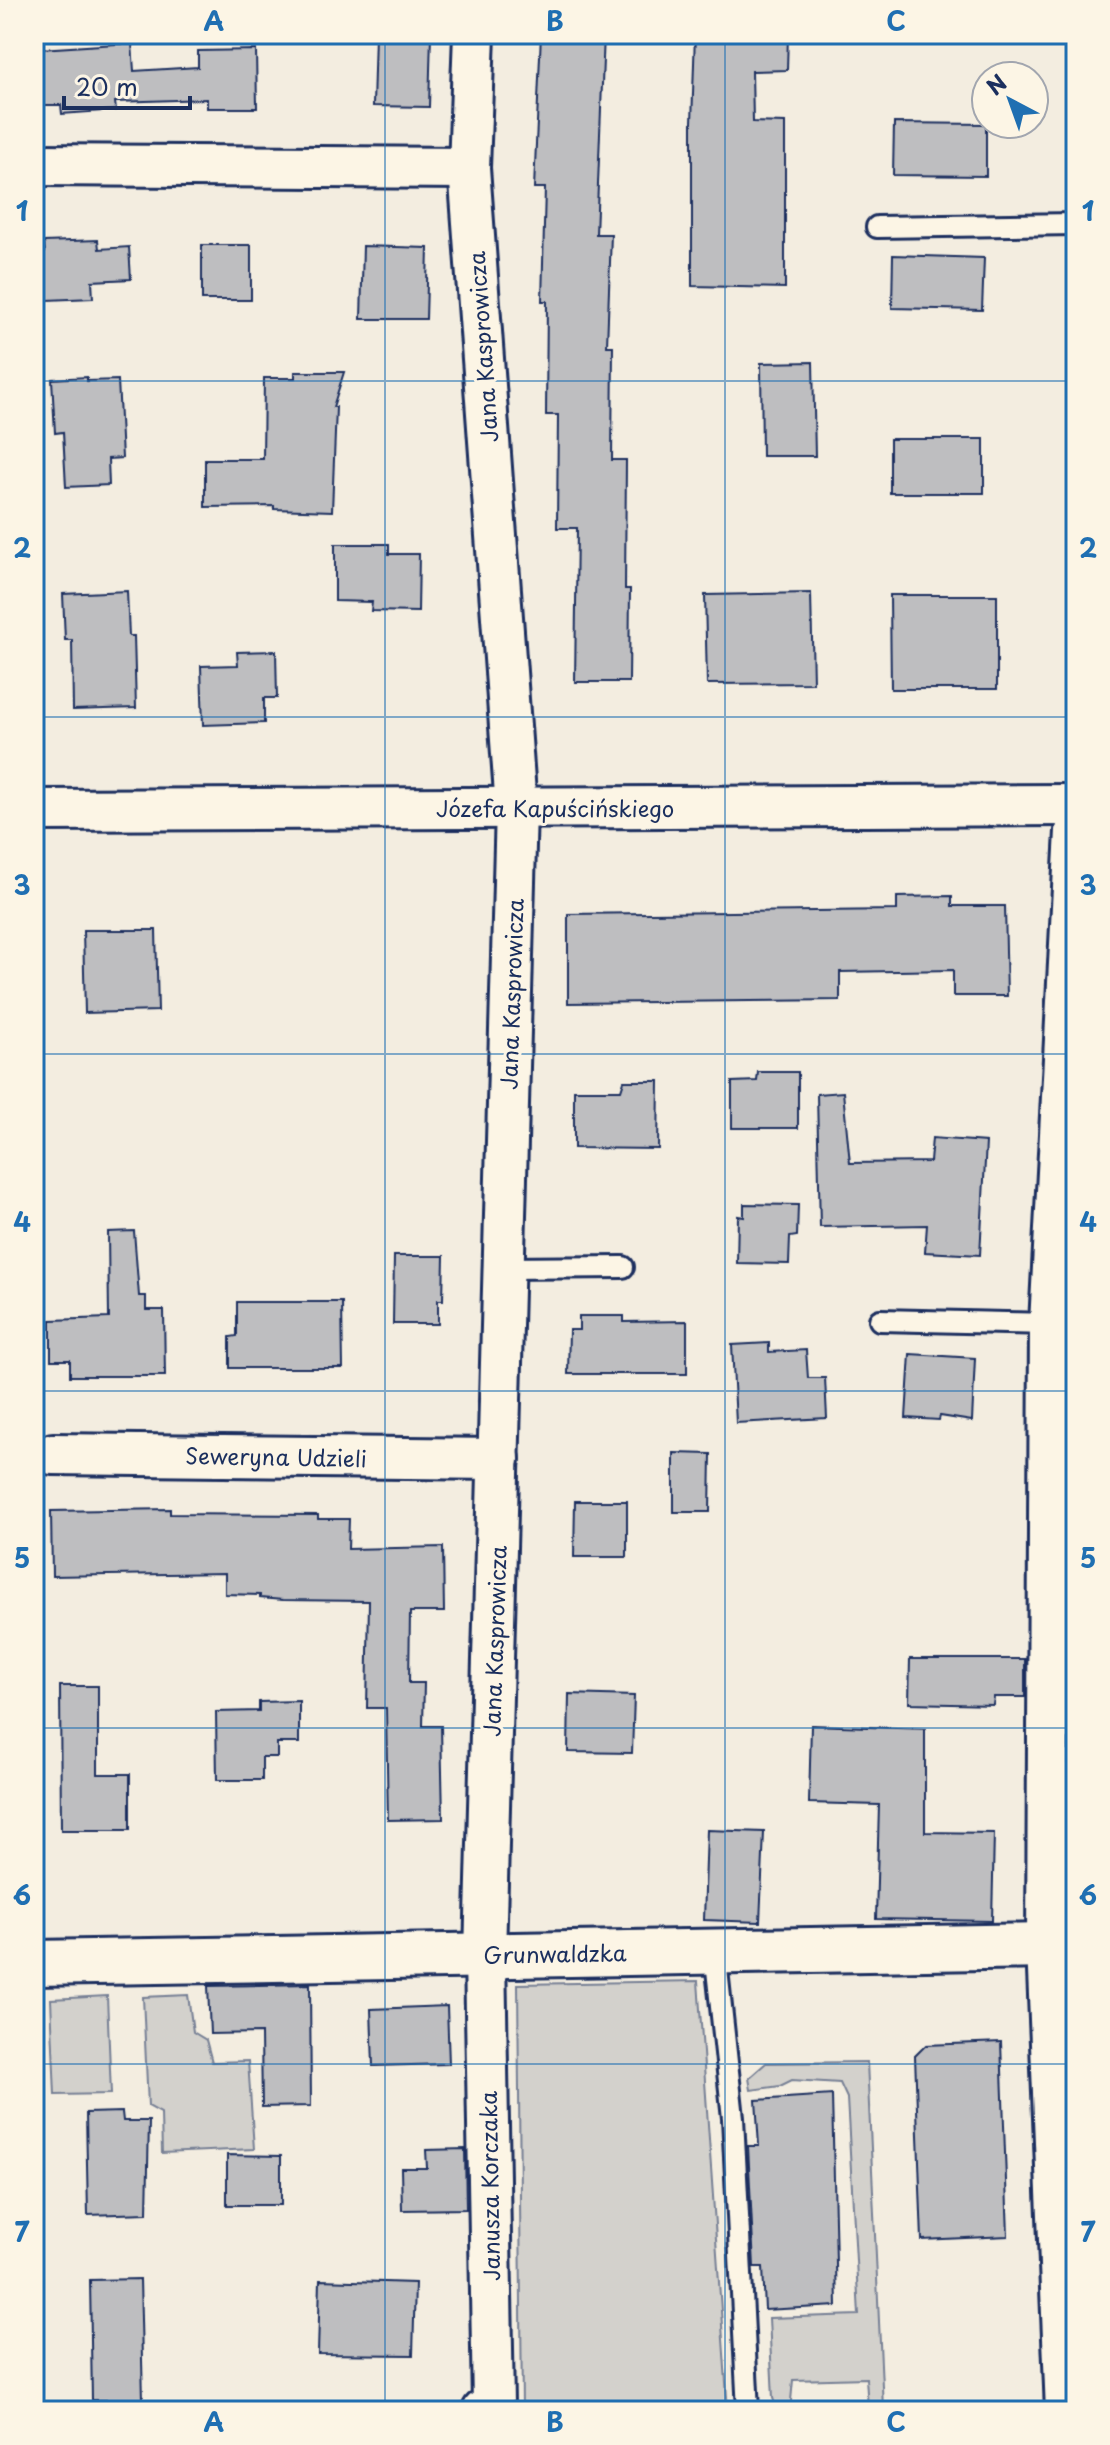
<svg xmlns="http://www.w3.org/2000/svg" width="1110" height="2445" font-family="'Playpen Sans',sans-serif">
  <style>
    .green { fill: #d3d1cc; stroke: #778095; stroke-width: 2 }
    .building { fill: #bebec0; stroke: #1b2f5e; stroke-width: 2 }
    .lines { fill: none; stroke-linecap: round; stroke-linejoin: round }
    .service-casing { stroke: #1b2f5e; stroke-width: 26 }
    .minor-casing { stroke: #1b2f5e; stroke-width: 46 }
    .tertiary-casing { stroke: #1b2f5e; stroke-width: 50 }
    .service { stroke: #fcf5e5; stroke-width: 20 }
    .minor { stroke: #fcf5e5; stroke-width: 40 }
    .tertiary { stroke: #fcf5e5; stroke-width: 44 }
    .grid { fill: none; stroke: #1f6fb2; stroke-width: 2; stroke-opacity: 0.55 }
    .labels { text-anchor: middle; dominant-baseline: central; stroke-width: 6; stroke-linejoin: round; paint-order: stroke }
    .street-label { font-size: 22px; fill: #1b2f5e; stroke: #fcf5e5 }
    .neatline { fill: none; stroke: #1f6fb2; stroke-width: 3 }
    .grid-label { font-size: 26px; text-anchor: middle; font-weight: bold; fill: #1f6fb2 }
  </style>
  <rect width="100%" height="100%" fill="#f3ede0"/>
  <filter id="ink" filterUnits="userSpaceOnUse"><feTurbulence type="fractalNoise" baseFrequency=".0125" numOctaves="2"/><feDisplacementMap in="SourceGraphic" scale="16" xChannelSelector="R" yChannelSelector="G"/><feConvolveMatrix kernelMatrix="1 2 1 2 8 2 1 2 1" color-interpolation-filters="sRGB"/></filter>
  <g filter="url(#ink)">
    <g class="green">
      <polygon points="698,1981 728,2411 522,2411 518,1984"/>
      <polygon points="188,1995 193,2032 206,2040 212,2062 248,2061 254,2149 162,2153 161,2113 148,2106 143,1997"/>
      <polygon points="107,1996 111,2094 55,2095 51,1999"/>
      <polygon points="867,2062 883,2408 868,2408 866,2378 793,2380 790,2411 775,2404 773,2398 769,2318 859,2315 847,2098 840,2083 792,2080 780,2086 751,2090 749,2078 766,2063"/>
    </g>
    <g class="building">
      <polygon points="375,34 431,34 429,107 373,106"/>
      <polygon points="541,34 604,34 596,234 611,234 607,346 613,346 612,460 626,460 625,589 630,589 629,682 575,682 577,528 557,528 558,415 546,415 547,301 542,301 545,188 534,188"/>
      <polygon points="695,34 788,34 787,70 752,71 753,122 785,123 785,288 692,286 692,123"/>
      <polygon points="132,43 134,71 198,67 198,51 256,50 257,108 207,108 207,99 115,102 116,110 62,114 61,105 43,105 40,49"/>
      <polygon points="894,123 986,124 986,176 893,175"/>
      <polygon points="98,240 99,249 129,247 131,279 92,281 93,298 47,300 46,283 34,283 34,253 45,252 44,242"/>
      <rect x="202" y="245" width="49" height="55"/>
      <polygon points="363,246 428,248 426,319 361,319"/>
      <polygon points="893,255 984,258 982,310 892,308"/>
      <polygon points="813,362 815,456 762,456 761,363"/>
      <polygon points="295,372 344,372 333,407 336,407 332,511 274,509 274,506 205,507 205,459 263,459 264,378 295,378"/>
      <polygon points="87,377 87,381 118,380 122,458 108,459 109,485 66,487 63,432 55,433 52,379"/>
      <rect x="890" y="439" width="94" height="54"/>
      <polygon points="335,544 389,544 389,554 419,554 418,612 371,611 372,602 335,601"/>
      <polygon points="127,591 129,636 134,636 136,708 73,710 72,640 65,640 63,594"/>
      <polygon points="811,593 813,683 707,684 705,595"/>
      <polygon points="890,595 997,595 997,689 891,689"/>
      <polygon points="276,651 277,698 264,698 264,723 203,725 201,666 238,665 237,652"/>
      <polygon points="952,896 952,906 1005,906 1007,996 953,996 953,970 840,972 840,1000 568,1003 568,914 897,910 897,897"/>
      <polygon points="83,930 156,930 158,1011 85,1013"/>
      <polygon points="758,1072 798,1072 798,1128 732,1128 732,1082 757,1081"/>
      <polygon points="624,1081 659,1081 658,1149 574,1148 574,1090 621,1090"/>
      <polygon points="843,1092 850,1163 930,1162 932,1138 986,1142 980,1255 925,1252 927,1225 820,1227 817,1094"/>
      <polygon points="744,1204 798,1205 797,1236 790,1237 789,1264 737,1263 738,1216 744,1217"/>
      <polygon points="134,1231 139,1296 146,1296 146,1310 164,1310 165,1376 70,1376 70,1360 51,1360 51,1320 109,1318 108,1232"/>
      <polygon points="394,1256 444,1256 443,1300 438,1300 438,1324 393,1324"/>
      <polygon points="237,1302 342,1302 343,1368 230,1368 230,1337 237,1336"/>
      <polygon points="579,1316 624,1316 624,1322 687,1321 687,1374 568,1374 569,1330 579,1330"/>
      <polygon points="769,1343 769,1352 806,1350 808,1378 825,1378 827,1418 736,1423 732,1345"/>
      <polygon points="910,1354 975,1358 972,1421 940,1416 939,1420 906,1418"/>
      <polygon points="674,1453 711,1454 710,1512 674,1512"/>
      <polygon points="575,1501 627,1501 627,1557 574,1557"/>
      <polygon points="170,1509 170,1514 318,1515 318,1519 349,1519 348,1549 443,1547 444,1612 410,1612 409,1683 424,1683 423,1726 441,1726 443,1819 388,1820 386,1708 367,1708 369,1601 283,1600 260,1598 260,1595 225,1594 225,1573 52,1576 51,1511"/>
      <polygon points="910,1659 1025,1659 1025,1697 994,1697 993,1705 909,1703"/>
      <polygon points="60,1686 98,1686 98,1774 130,1774 130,1830 61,1830"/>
      <polygon points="569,1694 634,1696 632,1753 568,1752"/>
      <polygon points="299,1701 299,1743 277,1743 277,1757 262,1757 262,1780 217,1780 216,1712 259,1711 259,1702"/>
      <polygon points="811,1725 925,1729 925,1832 994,1833 992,1921 876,1919 879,1805 809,1803"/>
      <polygon points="707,1830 764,1832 760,1922 704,1920"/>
      <polygon points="310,1984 311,2106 262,2107 261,2033 210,2034 208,1986"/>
      <polygon points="447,2006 449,2064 373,2066 371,2009"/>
      <polygon points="1001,2042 1008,2236 922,2240 915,2056 926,2045"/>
      <polygon points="832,2095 837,2306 765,2310 763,2267 754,2267 748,2146 759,2146 756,2100"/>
      <polygon points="122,2112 123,2121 149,2121 147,2213 88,2215 86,2113"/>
      <polygon points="465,2149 466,2209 402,2210 401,2168 427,2168 426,2150"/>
      <polygon points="227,2155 281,2156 281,2205 227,2205"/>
      <polygon points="140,2279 143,2400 92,2400 90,2280"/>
      <polygon points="320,2280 415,2283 413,2355 318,2354"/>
    </g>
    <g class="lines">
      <g class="service-casing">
        <g id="service">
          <polyline points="877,227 1076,224"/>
          <polyline points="504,1268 623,1267"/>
          <polyline points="880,1320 1050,1324"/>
          <polyline points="715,1951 733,2118 748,2411"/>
        </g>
      </g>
      <g class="minor-casing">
        <g id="minor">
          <polyline points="474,34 469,168 516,808 485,1955 493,2405 483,2411"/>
          <polyline points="34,165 469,168"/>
          <polyline points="34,810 1076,805"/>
          <polyline points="53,1454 499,1459"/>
          <polyline points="1066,2411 1047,1946 1050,1324 1076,831"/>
        </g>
      </g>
      <g class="tertiary-casing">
        <polyline id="tertiary" points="34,1963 1047,1946 1076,1943"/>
      </g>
      <use href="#service" class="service"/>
      <use href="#minor" class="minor"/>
      <use href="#tertiary" class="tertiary"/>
    </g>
  </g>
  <path class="grid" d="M385 34V2411M725 34V2411M34 381H1076M34 717H1076M34 1054H1076M34 1391H1076M34 1728H1076M34 2064H1076"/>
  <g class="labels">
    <g class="street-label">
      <text transform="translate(482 347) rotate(-94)">Jana Kasprowicza</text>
      <text x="555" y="807">Józefa Kapuścińskiego</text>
      <text transform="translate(511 994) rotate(-88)">Jana Kasprowicza</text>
      <text transform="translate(276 1456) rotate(1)">Seweryna Udzieli</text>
      <text transform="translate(494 1641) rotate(-88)">Jana Kasprowicza</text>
      <text transform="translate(555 1953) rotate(-1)">Grunwaldzka</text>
      <text transform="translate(489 2186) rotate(-91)">Janusza Korczaka</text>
    </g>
  </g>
  <rect width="1110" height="2445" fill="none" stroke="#fcf5e5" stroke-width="88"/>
  <g transform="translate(1010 100) rotate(319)"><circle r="38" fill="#fcf5e5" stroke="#a2a6af" stroke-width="2"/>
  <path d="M0-6L14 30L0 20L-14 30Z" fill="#1f6fb2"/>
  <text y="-12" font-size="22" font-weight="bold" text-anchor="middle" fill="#1b2f5e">N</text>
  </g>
  <path d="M64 96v12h126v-12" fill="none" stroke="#1b2f5e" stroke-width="4"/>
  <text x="76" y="96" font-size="24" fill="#1b2f5e" stroke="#fcf5e5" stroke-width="6" paint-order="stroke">20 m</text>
  <rect x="44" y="44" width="1022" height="2357" class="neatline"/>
  <g class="grid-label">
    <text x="214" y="31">A</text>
    <text x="555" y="31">B</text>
    <text x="896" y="31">C</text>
    <text x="22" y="221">1</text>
    <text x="1088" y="221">1</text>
    <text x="22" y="558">2</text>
    <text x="1088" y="558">2</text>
    <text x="22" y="895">3</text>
    <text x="1088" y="895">3</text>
    <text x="22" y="1232">4</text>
    <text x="1088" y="1232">4</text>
    <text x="22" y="1568">5</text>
    <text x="1088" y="1568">5</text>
    <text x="22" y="1905">6</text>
    <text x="1088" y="1905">6</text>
    <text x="22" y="2242">7</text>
    <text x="1088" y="2242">7</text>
    <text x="214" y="2432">A</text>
    <text x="555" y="2432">B</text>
    <text x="896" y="2432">C</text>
  </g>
</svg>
